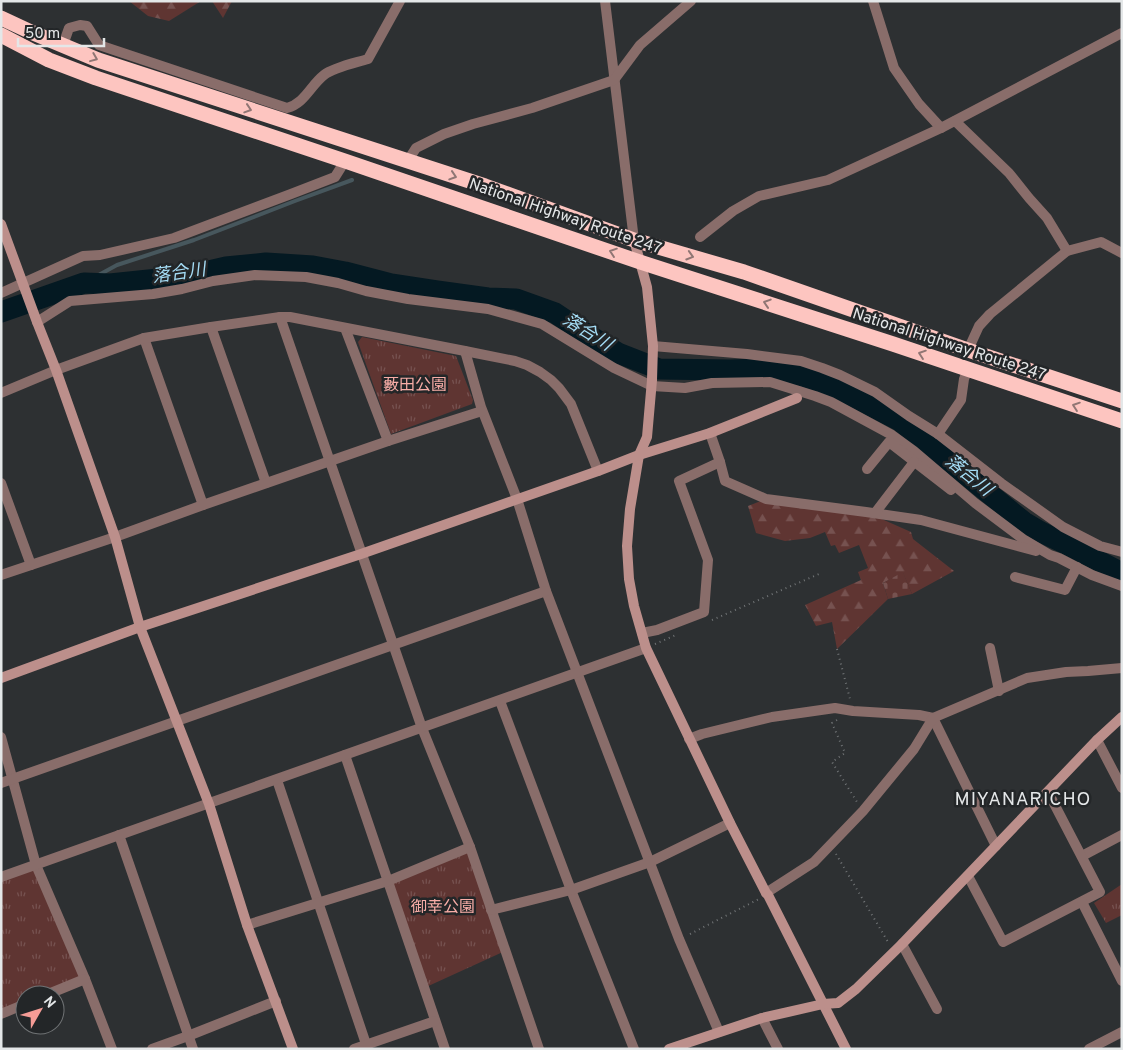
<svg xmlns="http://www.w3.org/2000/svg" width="1123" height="1050" font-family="Overpass,'Noto Sans JP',sans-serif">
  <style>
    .grass { fill: url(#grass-tufts) }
    .forest { fill: url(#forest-firs) }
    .cemetery { fill: url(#cemetery-stones) }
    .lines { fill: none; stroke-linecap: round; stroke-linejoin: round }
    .stream { stroke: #47575d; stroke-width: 4 }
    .river { stroke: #041922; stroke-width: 21 }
    .path { stroke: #717476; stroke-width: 2; stroke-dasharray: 1 4; stroke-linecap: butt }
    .street { stroke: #896d6a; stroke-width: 10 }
    .secondary { stroke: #bc8f8b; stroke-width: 10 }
    .highway { stroke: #fdc5c0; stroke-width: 15 }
    .oneway { stroke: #907674 }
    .labels { text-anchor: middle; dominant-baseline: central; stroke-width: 5; stroke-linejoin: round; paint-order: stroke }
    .street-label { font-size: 16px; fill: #e4e7e8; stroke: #232628 }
    .park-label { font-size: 16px; fill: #f8ada7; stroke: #232628 }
    .water-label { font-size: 18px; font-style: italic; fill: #a5ddf6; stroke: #232628 }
    .quarter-label { font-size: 19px; letter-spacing: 1px; fill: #e4e7e8; stroke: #232628 }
  </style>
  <defs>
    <pattern id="grass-tufts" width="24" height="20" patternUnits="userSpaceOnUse" patternTransform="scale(1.25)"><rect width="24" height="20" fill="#5f3532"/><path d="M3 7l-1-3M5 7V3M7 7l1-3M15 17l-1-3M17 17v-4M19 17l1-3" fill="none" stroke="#765250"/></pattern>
    <pattern id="forest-firs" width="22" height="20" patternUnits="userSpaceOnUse" patternTransform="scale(1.25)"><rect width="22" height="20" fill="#5f3532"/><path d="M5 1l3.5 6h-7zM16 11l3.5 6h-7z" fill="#765250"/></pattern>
    <pattern id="cemetery-stones" width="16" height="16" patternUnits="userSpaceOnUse" patternTransform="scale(1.25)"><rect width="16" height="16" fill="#5f3532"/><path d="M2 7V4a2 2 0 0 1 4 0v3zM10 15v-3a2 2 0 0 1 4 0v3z" fill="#765250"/></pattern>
  </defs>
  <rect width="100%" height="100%" fill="#2d3032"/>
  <g class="grass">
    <polygon points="362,337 456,356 473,400 472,404 391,434 358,342"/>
    <polygon points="470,847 505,951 424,988 388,881"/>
    <polygon points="36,865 85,979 46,995 25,995 25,1004 1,1014 1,877"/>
    <polygon points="1122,884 1122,915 1106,923 1094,903"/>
  </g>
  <g class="forest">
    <polygon points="129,1 201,1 169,21 148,16"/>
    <polygon points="212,1 232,1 223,18"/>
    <polygon points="766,499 866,512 911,532 913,539 954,571 912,594 903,573 883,583 888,599 837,649 832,622 816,626 805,605 861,580 858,572 868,568 859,545 839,553 835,545 831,546 825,532 810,538 785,541 756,533 748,506"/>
  </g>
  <polygon class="cemetery" points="903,572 912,594 888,599 883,583"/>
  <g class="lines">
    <polyline class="stream" points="84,283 117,265 194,240 295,201 352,180"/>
    <polyline class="river" points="1,312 84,283 110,284 187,276 226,267 266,263 313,266 345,272 391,284 437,291 488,298 516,299 555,313 582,331 618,353 659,369 730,370 759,369 803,376 838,389 900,421 1024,522 1041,532 1064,543 1122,573"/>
    <g class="path">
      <polyline points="712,620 819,574"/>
      <polyline points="655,644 676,635"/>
      <polyline points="837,649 850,699"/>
      <polyline points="837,720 832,723 845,753 832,762 857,802"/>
      <polyline points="836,854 888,942"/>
      <polyline points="690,934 759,899"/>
    </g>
    <g class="street">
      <polyline points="605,1 634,240"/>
      <polyline points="873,1 894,68 919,104 941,128"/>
      <path d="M63 45 69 28 80 25 87 26 99 45 287 108C305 103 310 86 324 75 334 67 355 63 368 59L400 1"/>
      <polyline points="955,121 1009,173 1029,198 1047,218 1067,251"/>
      <polyline points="407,162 416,148 444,134 473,124 532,108 614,80 640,45 691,1"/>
      <polyline points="700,237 733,211 759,196 828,180 941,128 1122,33"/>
      <polyline points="1,293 83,256 100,255 174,238 291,194 335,177 345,161"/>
      <polyline points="280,317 422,728 470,847 539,1049"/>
      <polyline points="37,322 70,301 153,294 182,289 213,281 255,275 306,277 338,283 366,291 408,299 488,309 542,324 614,368 652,386 685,388 712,383 770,382 815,396 831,402 892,435 914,451 975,503 1023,539 1050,555 1059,558 1092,575 1122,586"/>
      <polyline points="211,327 266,483"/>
      <polyline points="345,328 388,441"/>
      <polyline points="144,338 203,505"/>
      <polyline points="653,346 747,354 801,361 822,368 840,375 875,392 909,416 938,434 1001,483 1063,527 1100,546 1122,552"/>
      <polyline points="968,350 979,326 990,314 1067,251 1101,242 1122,253"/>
      <polyline points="465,351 481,407 517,499 546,591 679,939 719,1032"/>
      <polyline points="1,393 56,370 144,338 211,327 280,317 290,317 465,351 515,361 527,365 540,372 551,380 559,388 571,404 598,471"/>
      <polyline points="938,434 961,400 964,379 968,369"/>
      <polyline points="720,462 725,481 766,499 866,512 921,520 1036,551"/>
      <polyline points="867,469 889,442 951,490"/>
      <polyline points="1,483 31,565"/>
      <polyline points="875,513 914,462"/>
      <polyline points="1,575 115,537 203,505 388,441 482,411"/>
      <polyline points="1015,577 1065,590 1077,567"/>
      <polyline points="642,633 657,630 704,612 708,560 679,481 720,462 710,433"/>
      <polyline points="990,648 999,691"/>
      <polyline points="500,701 571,890 634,1049"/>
      <polyline points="1,737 36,865 85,979 112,1049"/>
      <polyline points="689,739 702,734 772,717 835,708 853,711 919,715 933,718 996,846"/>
      <polyline points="1097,740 1122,788"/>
      <polyline points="345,755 445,1049"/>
      <polyline points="277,780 366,1044"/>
      <polyline points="1,783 546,591"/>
      <polyline points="119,835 193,1049"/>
      <polyline points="1082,856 1122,835"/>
      <polyline points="968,876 1003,942 1100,892 1048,792"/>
      <polyline points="1,877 646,648"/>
      <polyline points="766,893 814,862 863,811 914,749 933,718 1027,678 1066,672 1088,671 1122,668"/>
      <polyline points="1082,902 1122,981"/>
      <polyline points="491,910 571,890 650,862 730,823"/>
      <polyline points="247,925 388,881 470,847"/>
      <polyline points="902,944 937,1009"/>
      <polyline points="46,995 85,979"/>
      <polyline points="1,1014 25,1004"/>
      <polyline points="762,1018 778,1049"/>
      <polyline points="152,1049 188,1036 276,1001"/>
      <polyline points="354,1049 435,1021"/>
      <polyline points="1089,1049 1122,1032"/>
    </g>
    <g class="secondary">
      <polyline points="1,224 37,322 56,370 115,537 140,627 209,804 247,925 293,1049"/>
      <polyline points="634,240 647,287 653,346 652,380 647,437 639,455 630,509 627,546 629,579 634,606 646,648 730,823 766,893 768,895 846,1049"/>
      <polyline points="1,678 140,627 361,554 598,471 639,455 710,433 797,398"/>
      <polyline points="669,1049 762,1018 823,1004 838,1003 856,989 902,944 1097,740 1122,717"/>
    </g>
    <g class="highway">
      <polyline points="1,18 31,32 98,60 485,186 634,240 744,272 968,350 1122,401"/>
      <polyline points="1,35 49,60 96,78 345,161 640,262 893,344 1122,421"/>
    </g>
  </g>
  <defs><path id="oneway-chevron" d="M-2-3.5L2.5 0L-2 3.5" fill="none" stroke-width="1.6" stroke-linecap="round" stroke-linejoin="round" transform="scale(1.25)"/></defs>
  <g class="oneway">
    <use href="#oneway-chevron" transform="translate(94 58) rotate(22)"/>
    <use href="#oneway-chevron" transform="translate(248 109) rotate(18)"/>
    <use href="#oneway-chevron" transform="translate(453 176) rotate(18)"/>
    <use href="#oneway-chevron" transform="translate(613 252) rotate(-161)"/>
    <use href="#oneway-chevron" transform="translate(690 256) rotate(17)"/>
    <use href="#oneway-chevron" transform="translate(767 303) rotate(-162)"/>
    <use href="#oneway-chevron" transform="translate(922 354) rotate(-161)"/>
    <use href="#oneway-chevron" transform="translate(1076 406) rotate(-161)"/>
  </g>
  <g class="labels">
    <g class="street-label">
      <text transform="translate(565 217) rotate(19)">National Highway Route 247</text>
      <text transform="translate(949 345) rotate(18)">National Highway Route 247</text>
    </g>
    <g class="park-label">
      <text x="415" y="386">藪田公園</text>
      <text x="443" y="908">御幸公園</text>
    </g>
    <g class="water-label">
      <text transform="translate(179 274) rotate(-8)">落合川</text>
      <text transform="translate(587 333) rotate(32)">落合川</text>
      <text transform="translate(968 476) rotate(39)">落合川</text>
    </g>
    <g class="quarter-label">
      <text x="1023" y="800">MIYANARICHO</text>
    </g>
  </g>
  <rect width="1123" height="1050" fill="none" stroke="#e4e7e8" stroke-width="5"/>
  <g transform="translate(40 1010) rotate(51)"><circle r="24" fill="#232628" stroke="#707375"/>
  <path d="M0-4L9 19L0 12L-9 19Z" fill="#f59c96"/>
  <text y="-8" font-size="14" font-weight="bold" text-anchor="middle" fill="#e4e7e8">N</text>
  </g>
  <path d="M18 38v8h86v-8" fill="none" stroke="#e4e7e8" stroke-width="2.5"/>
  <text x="25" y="38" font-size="15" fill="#e4e7e8" stroke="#232628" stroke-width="4" paint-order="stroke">50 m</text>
</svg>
